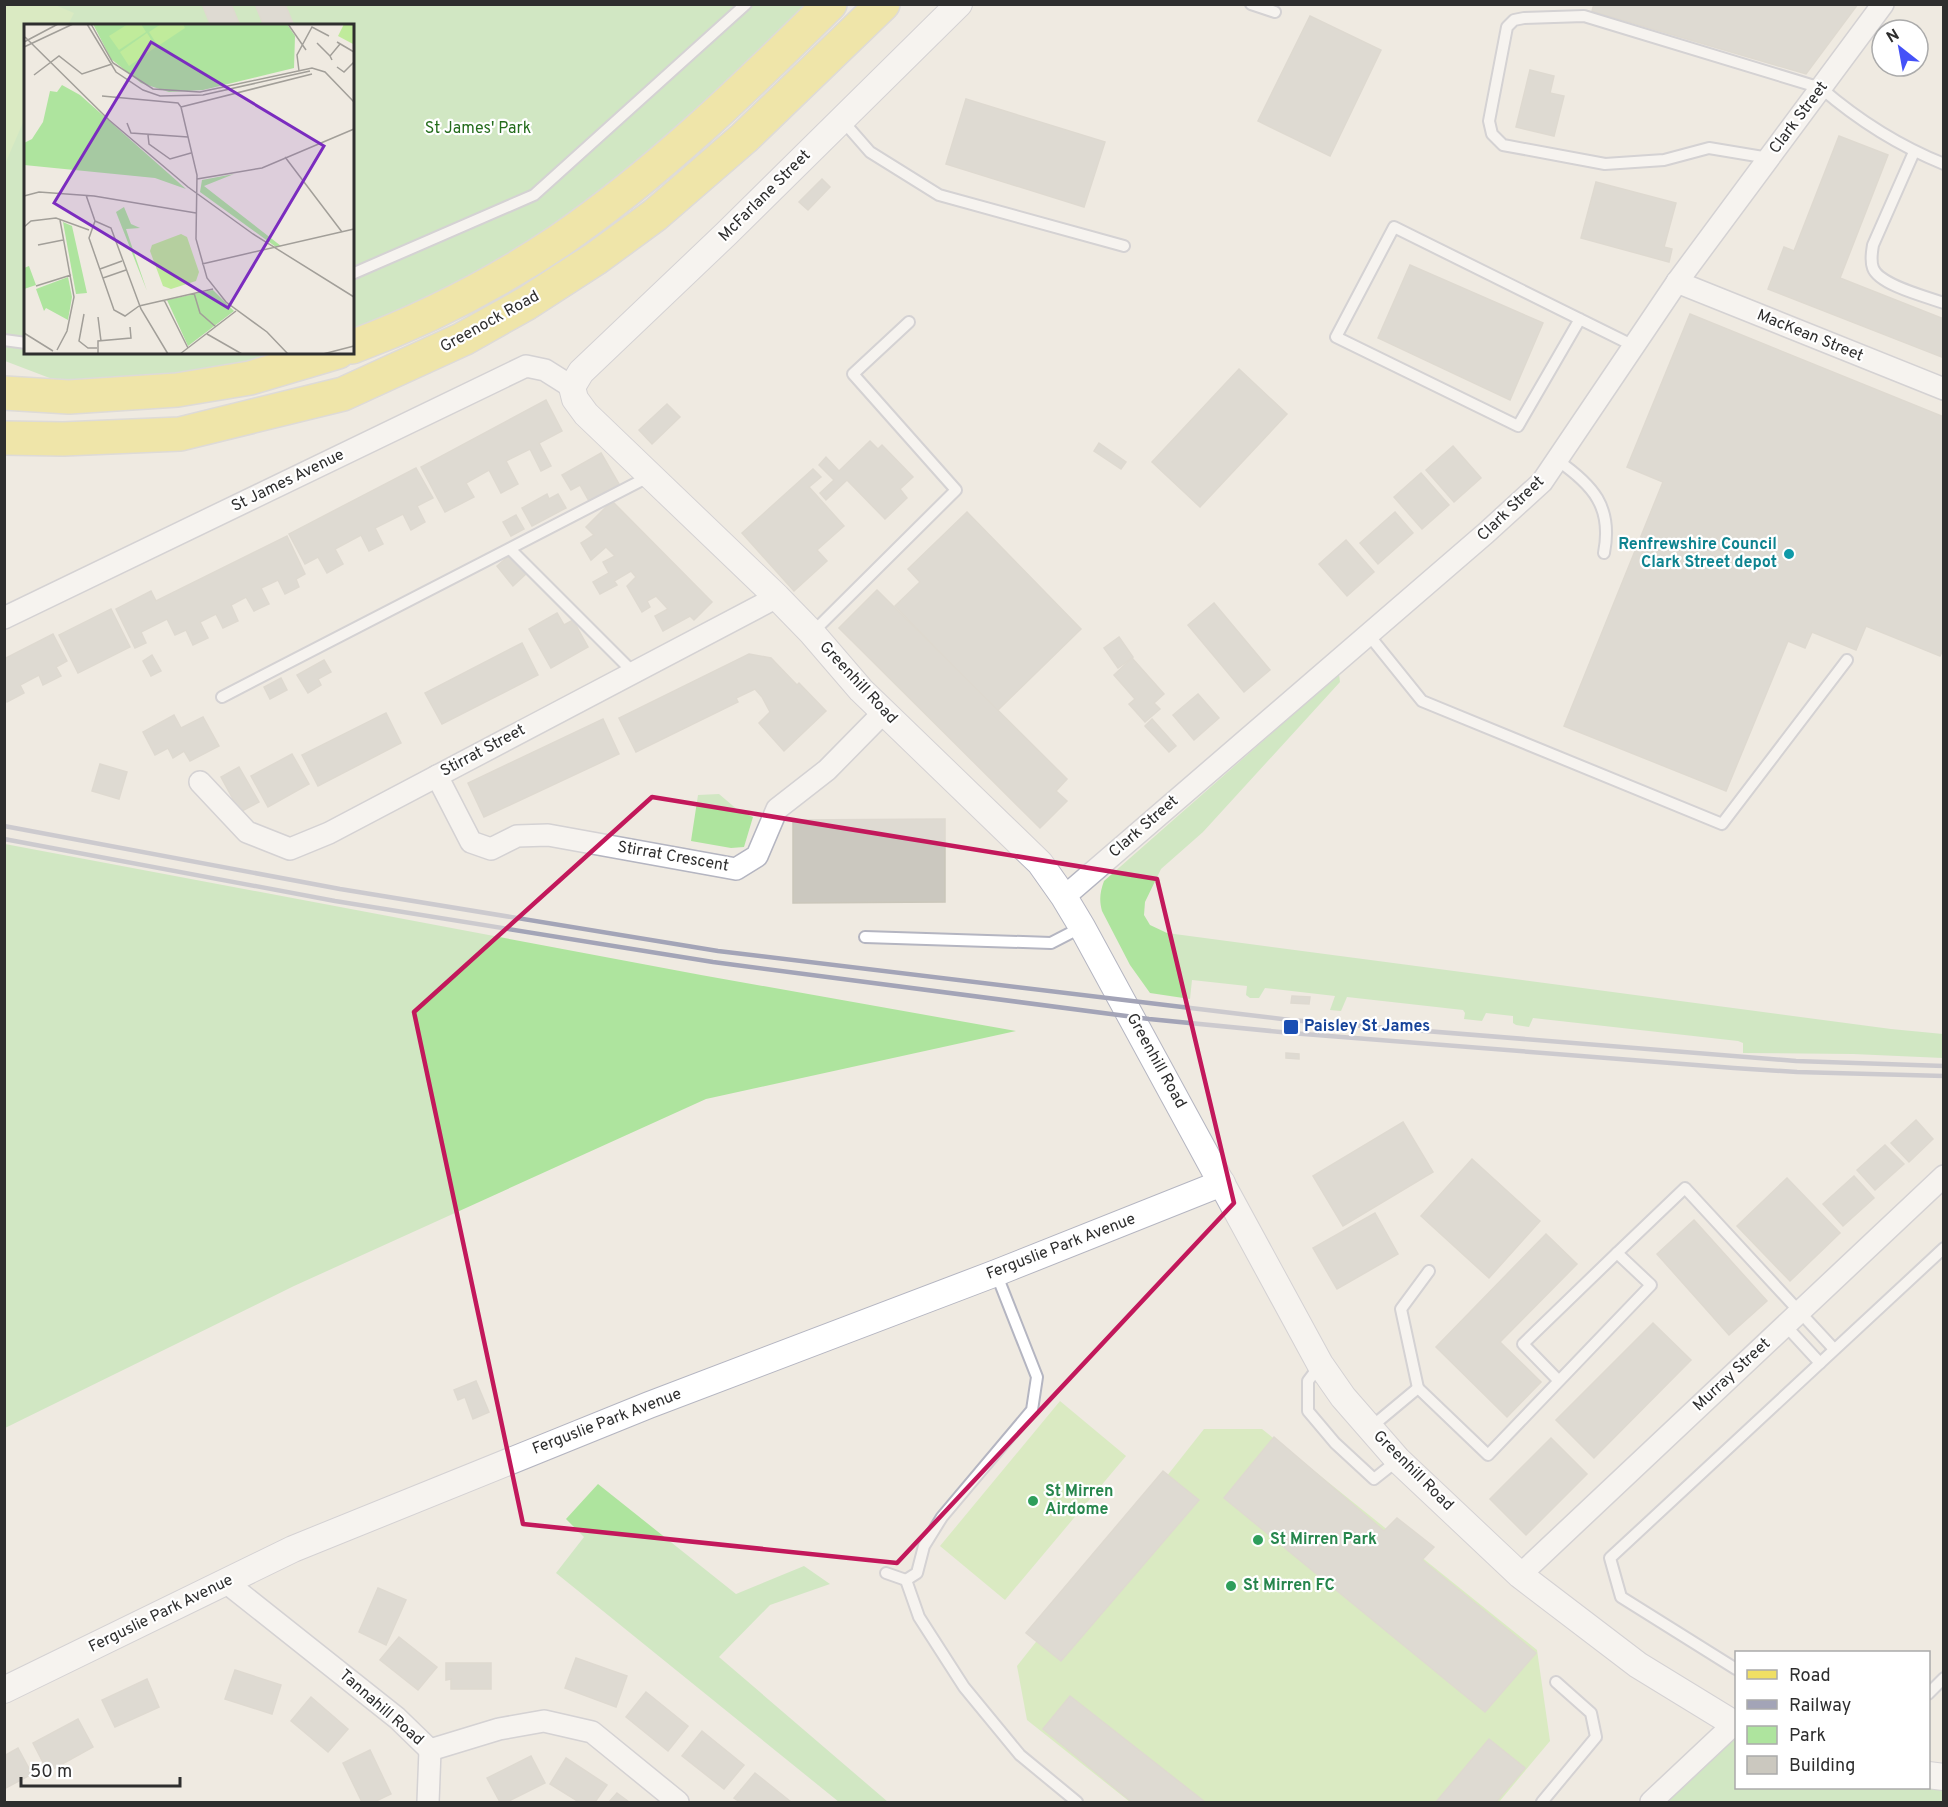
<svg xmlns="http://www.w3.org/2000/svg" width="1948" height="1807" font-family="Overpass,sans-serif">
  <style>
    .green { fill: #aee49e }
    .pitch { fill: #c0eb9b }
    .building { fill: #cbc8bf; stroke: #cac6ba; stroke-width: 1.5 }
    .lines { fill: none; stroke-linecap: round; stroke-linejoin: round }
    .service-casing { stroke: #b4b5c1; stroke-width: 14 }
    .minor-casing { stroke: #b4b5c1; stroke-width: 24 }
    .tertiary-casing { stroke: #b4b5c1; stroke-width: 28 }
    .primary-casing { stroke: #c9c9c9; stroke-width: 36 }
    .service { stroke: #fff; stroke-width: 10 }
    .minor { stroke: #fff; stroke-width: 21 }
    .tertiary { stroke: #fff; stroke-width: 26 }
    .primary { stroke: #f0df64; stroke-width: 33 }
    .rail { stroke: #a3a4b7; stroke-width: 4.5 }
    .marked { fill: none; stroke: #c2185b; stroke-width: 4.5; stroke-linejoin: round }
    .culture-dot { fill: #0f9aa8; stroke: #fff; stroke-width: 2 }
    .transit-dot { fill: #1a4fb4; stroke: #fff; stroke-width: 2 }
    .leisure-dot { fill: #2e9e5b; stroke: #fff; stroke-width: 2 }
    .labels { text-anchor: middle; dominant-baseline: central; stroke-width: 4.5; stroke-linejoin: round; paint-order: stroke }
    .street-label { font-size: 16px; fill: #2e2e2e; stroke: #fff }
    .park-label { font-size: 16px; fill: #246c1c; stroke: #fff }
    .culture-label { font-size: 16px; font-weight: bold; fill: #0d838f; stroke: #fff; text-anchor: end }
    .transit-label { font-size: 16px; font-weight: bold; fill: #164399; stroke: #fff; text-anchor: start }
    .leisure-label { font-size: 16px; font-weight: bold; fill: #27864d; stroke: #fff; text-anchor: start }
    .inset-road { fill: none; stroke: #a29f99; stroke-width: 1.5 }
    .view { fill: #7b2cbf; fill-opacity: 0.15; stroke: #7b2cbf; stroke-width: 3 }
    .inset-edge { fill: none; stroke: #2e2e2e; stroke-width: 3 }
  </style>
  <rect width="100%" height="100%" fill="#efeae1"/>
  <g class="green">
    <polygon points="4,5 811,5 750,63 600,195 479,278 353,335 352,26 26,26 26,352 296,353 206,373 68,385 5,361"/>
    <path d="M1339 674 1340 682 1203 832 1161 869 1145 902 1144 915 1150 925 1167 933 1891 1029 1943 1034V1058L1853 1054 1743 1053V1043L1738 1041 1533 1018 1529 1027 1516 1025 1513 1023V1016L1486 1013 1482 1021 1464 1019 1465 1013 1463 1010 1347 997 1341 1011 1330 1010 1335 996 1265 988 1259 998H1250L1246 995 1247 986 1192 980 1190 999 1150 993 1130 965 1102 911C1099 900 1100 892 1104 881Z"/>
    <polygon points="719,794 739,811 753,817 744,847 731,848 691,841 698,795"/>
    <polygon points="5,844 701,975 1016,1031 706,1099 294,1286 5,1428"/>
    <polygon points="598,1484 736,1594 804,1566 830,1584 770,1605 719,1657 888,1802 839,1802 556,1573 584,1537 566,1519"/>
    <polygon points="1736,1734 1736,1788 1929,1787 1944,1790 1943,1802 1662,1802"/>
  </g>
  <g class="pitch">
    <polygon points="5,4 55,5 74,13 68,25 26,26 25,118 5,164"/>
    <polygon points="1060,1401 1126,1456 1005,1600 940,1546"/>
    <polygon points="1204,1429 1262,1429 1537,1650 1550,1741 1499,1802 1130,1802 1027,1720 1017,1666"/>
  </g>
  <g class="building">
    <polygon points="202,4 231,4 240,26 211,26"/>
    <polygon points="255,4 285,4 294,26 264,26"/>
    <polygon points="1594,4 1858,4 1806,74 1592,11"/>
    <polygon points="1310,16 1381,50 1330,156 1258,121"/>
    <polygon points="1530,70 1554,76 1550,93 1564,96 1554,136 1516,127"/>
    <polygon points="966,99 1105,142 1084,207 946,164"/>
    <polygon points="1839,136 1888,155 1840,278 1944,319 1944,358 1768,289 1784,247 1794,251"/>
    <polygon points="822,179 830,187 808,210 799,202"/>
    <polygon points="1596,182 1676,203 1664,247 1672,249 1669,262 1581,238"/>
    <polygon points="1410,265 1543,323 1510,400 1378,338"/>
    <polygon points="1690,314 1944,417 1944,647 1940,656 1866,626 1856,650 1812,632 1805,648 1788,641 1726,791 1564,726 1663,482 1627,467"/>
    <polygon points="1239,369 1287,414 1200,507 1152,462"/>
    <polygon points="546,400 562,431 539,443 551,466 541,471 530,449 506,461 518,484 501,493 489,470 466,483 474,497 445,512 421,467"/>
    <polygon points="667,404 680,417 652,444 639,430"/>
    <polygon points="870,441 878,449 882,445 913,477 900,489 907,498 885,519 847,480 826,500 820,493 834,480 819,465 826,457 839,471"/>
    <polygon points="1099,443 1126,462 1121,469 1094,451"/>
    <polygon points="1453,446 1481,478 1454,502 1426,470"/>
    <polygon points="601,453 619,484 589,501 580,485 571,490 562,475"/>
    <polygon points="416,468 433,498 417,506 425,522 411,530 403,514 375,528 383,544 369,551 361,535 335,549 343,564 327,573 318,557 305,564 289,534"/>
    <polygon points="813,469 821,477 809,487 844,526 817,550 827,561 794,591 742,533"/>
    <polygon points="1421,473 1449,505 1422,529 1394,497"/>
    <polygon points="547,494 549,499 558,494 566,508 532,526 522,508"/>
    <polygon points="612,501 712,602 694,620 690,616 663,631 655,616 668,609 656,596 647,601 650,607 642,612 627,586 636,577 631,571 614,581 617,585 600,594 593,582 609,573 603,562 615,556 606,547 591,560 581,543 594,535 586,527"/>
    <polygon points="967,512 1081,629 997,711 895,606 920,582 908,569"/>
    <polygon points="1395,512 1413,533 1378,564 1360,543"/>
    <polygon points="516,515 524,529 511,536 503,522"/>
    <polygon points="287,536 305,574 296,579 299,587 285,594 278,580 261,588 269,604 254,611 246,597 231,605 238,621 223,628 216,614 200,622 208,638 193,645 186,630 175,635 167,619 141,632 146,643 135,648 116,609 151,591 156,601"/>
    <polygon points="1346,540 1374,572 1347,596 1319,564"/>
    <polygon points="510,555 526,574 513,586 497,566"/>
    <polygon points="877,590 1067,779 1056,791 1067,801 1040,828 839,628"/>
    <polygon points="1214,603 1270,670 1244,692 1188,625"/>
    <polygon points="111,609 130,647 78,673 59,635"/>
    <polygon points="557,613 564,625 573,620 588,647 551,668 529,629"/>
    <polygon points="53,634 67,661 56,667 61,676 43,685 39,675 20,685 24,693 7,702 4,696 4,659"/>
    <polygon points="1119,637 1133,657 1118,668 1104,648"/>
    <polygon points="522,643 538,675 442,724 425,693"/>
    <polygon points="749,654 771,658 797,685 799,683 826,711 784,751 759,723 770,712 762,697 755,689 736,698 738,702 636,752 619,718"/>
    <polygon points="152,655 161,671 151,676 143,661"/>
    <polygon points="1132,658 1164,694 1154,703 1160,709 1145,722 1129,704 1135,699 1114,675"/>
    <polygon points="324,660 331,672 318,679 321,685 308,693 297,675"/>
    <polygon points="281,678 287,690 270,699 264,687"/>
    <polygon points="1198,694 1219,718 1194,740 1173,715"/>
    <polygon points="386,713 401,743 318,786 302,755"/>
    <polygon points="174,715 181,728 203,717 219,746 190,761 184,751 173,758 168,748 155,755 143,732"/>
    <polygon points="603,719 619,754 484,817 468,783"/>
    <polygon points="1152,719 1176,746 1169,752 1145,726"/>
    <polygon points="292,754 309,784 268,807 251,776"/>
    <polygon points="100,764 127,772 119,799 92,791"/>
    <polygon points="239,767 259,802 240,812 221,777"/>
    <polygon points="945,819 945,902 793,903 793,820"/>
    <polygon points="1292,996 1310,997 1309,1004 1291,1003"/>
    <polygon points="1286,1053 1299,1054 1299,1059 1286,1058"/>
    <polygon points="1916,1120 1933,1139 1909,1162 1891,1143"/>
    <polygon points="1403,1122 1433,1172 1343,1226 1313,1176"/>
    <polygon points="1885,1145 1904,1164 1875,1190 1857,1170"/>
    <polygon points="1472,1159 1540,1221 1489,1278 1421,1216"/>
    <polygon points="1854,1176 1874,1198 1843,1226 1823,1204"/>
    <polygon points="1787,1178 1840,1233 1790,1281 1737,1226"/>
    <polygon points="1375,1213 1398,1254 1337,1289 1313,1248"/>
    <polygon points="1694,1220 1767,1301 1729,1335 1657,1254"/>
    <polygon points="1546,1234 1577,1264 1500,1342 1541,1382 1507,1417 1436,1347"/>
    <polygon points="1653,1323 1691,1360 1594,1458 1556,1420"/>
    <polygon points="476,1381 489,1412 473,1419 465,1397 458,1400 454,1390"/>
    <polygon points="1274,1437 1384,1531 1397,1518 1434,1547 1422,1560 1536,1653 1485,1712 1224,1498"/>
    <polygon points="1551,1438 1587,1474 1526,1535 1490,1499"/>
    <polygon points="1163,1471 1199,1500 1061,1661 1026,1633"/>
    <polygon points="378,1588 406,1600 386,1645 359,1632"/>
    <polygon points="399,1637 437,1667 418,1690 380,1660"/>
    <polygon points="576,1658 627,1676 616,1707 565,1688"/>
    <polygon points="446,1663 491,1663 491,1689 451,1689 451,1679 446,1680"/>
    <polygon points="235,1670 281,1685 272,1714 225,1699"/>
    <polygon points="147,1679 159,1707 115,1727 102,1700"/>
    <polygon points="646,1692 688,1726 668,1751 626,1717"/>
    <polygon points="1070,1696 1205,1802 1132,1802 1043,1729"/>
    <polygon points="311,1697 348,1729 328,1752 291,1721"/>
    <polygon points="78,1719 93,1747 48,1772 33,1743"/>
    <polygon points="702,1731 744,1765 724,1789 682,1756"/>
    <polygon points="1489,1739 1525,1768 1496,1802 1436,1802"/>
    <polygon points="18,1748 32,1774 4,1789 4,1756"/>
    <polygon points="370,1750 391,1794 374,1802 362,1802 343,1763"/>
    <polygon points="531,1756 545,1783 507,1802 500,1802 487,1778"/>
    <polygon points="566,1758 607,1785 595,1802 579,1802 550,1784"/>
    <polygon points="755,1773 791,1802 740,1802 734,1798"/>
    <polygon points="617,1793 629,1802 609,1802"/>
  </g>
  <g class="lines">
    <g class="service-casing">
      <g id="service">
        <polyline points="1251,4 1275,12"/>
        <polyline points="842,120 870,152 939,195 1124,246"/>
        <path d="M1914 152 1873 245C1872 252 1870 260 1873 268 1879 285 1927 297 1944 303"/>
        <path d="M1769 158 1709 148 1664 160 1605 164 1503 145 1492 134 1489 121 1507 27 1514 20 1524 18 1584 16 1821 88C1858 120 1899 146 1944 164"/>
        <polyline points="352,274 534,195 746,4"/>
        <polyline points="1580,319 1518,426 1336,337 1394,227 1634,346"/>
        <polyline points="4,340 26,343"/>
        <path d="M1557 460C1593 485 1613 507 1604 553"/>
        <polyline points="510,549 633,672"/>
        <polyline points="812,633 956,490 853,374 909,322"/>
        <polyline points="1368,634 1422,701 1722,824 1847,660"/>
        <polyline points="222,697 650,476"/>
        <polyline points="865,937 1051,943 1082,927"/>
        <polyline points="1617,1253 1685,1188 1834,1349"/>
        <polyline points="996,1273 1037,1377 1032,1410 942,1517 924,1546 917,1573 906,1580 919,1617 964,1687 1020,1755 1077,1802"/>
        <polyline points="1785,1325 1820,1363"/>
        <polyline points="1320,1365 1308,1381 1308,1411 1335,1443 1374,1479 1398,1460"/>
        <polyline points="1418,1388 1401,1309 1429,1271"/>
        <polyline points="1370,1428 1418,1388 1488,1455 1651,1285 1617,1253 1523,1344 1559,1381"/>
        <polyline points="886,1573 906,1580"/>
        <polyline points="1736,1669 1621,1597 1610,1558 1944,1248"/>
        <polyline points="1928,1694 1944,1678"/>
        <polyline points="1542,1802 1596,1737 1591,1713 1556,1682"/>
      </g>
    </g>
    <g class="minor-casing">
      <g id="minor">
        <polyline points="1677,282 1944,389"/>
        <polyline points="4,618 526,366 545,370 572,387"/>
        <polyline points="437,776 471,842 491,849 517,836 548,835 736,869 757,856 777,809 827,770 884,712"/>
        <polyline points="200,782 247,832 290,849 329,833 777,597"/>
        <polyline points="1064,897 1486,533 1542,482 1677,282 1883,4"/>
        <polyline points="1520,1575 1944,1176"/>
        <polyline points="227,1583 397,1718 430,1750"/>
        <polyline points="430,1750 499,1729 544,1721 592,1732 678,1802"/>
        <polyline points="428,1802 430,1750"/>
        <polyline points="1651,1802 1734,1724"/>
      </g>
    </g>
    <g class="tertiary-casing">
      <g id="tertiary">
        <polyline points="959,4 726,234 581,372 572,387 575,399 586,414 777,597 812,633 861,690 1040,863 1064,897 1082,927 1320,1364 1343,1397 1398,1460 1520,1575 1638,1665 1736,1725"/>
        <polyline points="4,1690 293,1549 649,1405 996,1273 1222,1183"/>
        <polyline points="1928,1775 1944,1777"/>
      </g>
    </g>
    <g class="primary-casing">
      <g id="primary">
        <path d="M352 347C424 320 495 284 559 241 658 173 745 88 830 4"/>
        <polyline points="4,393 69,397 177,390 250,378 338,352"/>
        <polyline points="4,438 63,439 180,434 343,394 463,339 527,303 595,259 655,215 744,138 883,4"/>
      </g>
    </g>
    <use href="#service" class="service"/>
    <use href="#minor" class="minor"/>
    <use href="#tertiary" class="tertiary"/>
    <use href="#primary" class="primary"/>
    <g class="rail">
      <polyline points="4,826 340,889 718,951 1290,1020 1796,1061 1944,1066"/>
      <polyline points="4,839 335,901 713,962 1149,1019 1291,1033 1734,1068 1797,1072 1944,1076"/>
    </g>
  </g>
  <path d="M0 0H1948V1807H0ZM652 797 1157 879 1234 1203 897 1563 523 1524 414 1012Z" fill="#efeae1" fill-opacity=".55" fill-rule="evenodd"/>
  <path class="marked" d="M652 797 1157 879 1234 1203 897 1563 523 1524 414 1012Z"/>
  <circle class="culture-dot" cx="1789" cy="554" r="6"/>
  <rect class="transit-dot" x="1283" y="1019" width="16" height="16" rx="3"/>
  <g class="leisure-dot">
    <circle cx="1033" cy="1501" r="6"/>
    <circle cx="1258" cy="1540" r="6"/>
    <circle cx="1231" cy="1586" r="6"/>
  </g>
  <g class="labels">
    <g class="street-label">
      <text transform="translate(1799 118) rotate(-53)">Clark Street</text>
      <text transform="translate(765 196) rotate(-45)">McFarlane Street</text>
      <text transform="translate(490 322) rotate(-29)">Greenock Road</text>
      <text transform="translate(1810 336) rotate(22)">MacKean Street</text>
      <text transform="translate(288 481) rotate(-26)">St James Avenue</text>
      <text transform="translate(1511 509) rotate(-44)">Clark Street</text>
      <text transform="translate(858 683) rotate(47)">Greenhill Road</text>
      <text transform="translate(483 751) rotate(-28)">Stirrat Street</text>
      <text transform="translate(1144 827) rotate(-41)">Clark Street</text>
      <text transform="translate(673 857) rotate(10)">Stirrat Crescent</text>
      <text transform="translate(1156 1061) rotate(61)">Greenhill Road</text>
      <text transform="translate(1061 1247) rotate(-21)">Ferguslie Park Avenue</text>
      <text transform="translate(1732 1375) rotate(-43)">Murray Street</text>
      <text transform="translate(607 1422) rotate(-21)">Ferguslie Park Avenue</text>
      <text transform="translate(1413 1471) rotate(45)">Greenhill Road</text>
      <text transform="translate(161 1614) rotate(-26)">Ferguslie Park Avenue</text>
      <text transform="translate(381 1708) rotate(41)">Tannahill Road</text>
    </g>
    <g class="park-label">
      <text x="478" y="129">St James' Park</text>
    </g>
    <g class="culture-label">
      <text x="1777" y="545">Renfrewshire Council<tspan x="1777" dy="18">Clark Street depot</tspan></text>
    </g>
    <g class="transit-label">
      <text x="1304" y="1027">Paisley St James</text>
    </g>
    <g class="leisure-label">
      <text x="1045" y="1492">St Mirren<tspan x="1045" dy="18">Airdome</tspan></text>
      <text x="1270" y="1540">St Mirren Park</text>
      <text x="1243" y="1586">St Mirren FC</text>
    </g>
  </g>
  <g transform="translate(24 24)">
    <rect width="330" height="330" fill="#efeae1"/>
    <path d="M69 0H263L271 12 270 44 179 66 145 68 117 59 87 35ZM38 61 56 71 162 165 131 154 0 141V119L8 115 19 98 26 67 33 68ZM210 150 180 162 257 222 252 223 176 168 178 156ZM100 183 107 200 116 204 102 205 123 267 92 188ZM39 198 48 202 63 269 52 270ZM5 242 12 261 0 265V244ZM44 253 48 273 44 296 22 284 20 287 12 265ZM189 266 210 287 164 322 143 276Z" fill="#aee49e"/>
    <path d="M104 0H117L122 8 95 26 85 12ZM137 0H159L161 4 134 22 125 8ZM320 0H330L329 20 314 12ZM123 9 132 23 105 42 96 28ZM157 210 163 213 175 248 172 257 147 265 139 262 126 227 128 221Z" fill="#c0eb9b"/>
    <path class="inset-road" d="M63 0 92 48 119 66 136 72 179 71 286 47M67 0 89 39 129 65 176 68 288 44 301 48 330 78M264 0 282 26M1 13 85 96 164 163 229 210 330 273M0 18 34 0M313 18 330 28M293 19 306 32M0 23 49 0M308 36 306 32 316 20M313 43 320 48 330 38M275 47 273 31 288 3 305 12M10 51 35 32 58 50 88 40M78 72 154 79 157 83M157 83 173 151 172 215 183 254 202 278 243 308 264 330M157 83 288 50M103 99 107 109 164 113M124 111 125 120 146 135 167 129M261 133 318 208M173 155 238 144 330 105M62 171 71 197M0 172 15 168 70 172 172 189M71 197 87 204 117 285 144 330M71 197 65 214 90 286 101 292 115 282M0 203 7 197 32 194 65 206M14 221 39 216M178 240 330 205M76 245 98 237M79 254 102 246M12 262 47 251M170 269 176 289 192 303M140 276 164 324M115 282 189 265M60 290 55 317 64 324H73M74 293 77 317M0 309 29 327M183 310 218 330M33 326 43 307 50 273 36 196M74 330V317L107 314 106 303M156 330 212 287M299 330 330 322"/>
    <path class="view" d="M127 18 300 122 204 284 30 179Z"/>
    <rect width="330" height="330" class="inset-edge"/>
  </g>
  <rect width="1948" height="1807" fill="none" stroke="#2e2e2e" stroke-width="12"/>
  <rect x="1735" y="1651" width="195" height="138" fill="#ffffff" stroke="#ababab" stroke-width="1.5"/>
  <rect x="1747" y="1670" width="30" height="9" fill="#f0df64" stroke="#ababab" stroke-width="1.5"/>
  <text x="1789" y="1681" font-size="18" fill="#2e2e2e">Road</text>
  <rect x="1747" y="1700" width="30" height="9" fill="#a3a4b7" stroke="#ababab" stroke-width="1.5"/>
  <text x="1789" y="1711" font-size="18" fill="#2e2e2e">Railway</text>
  <rect x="1747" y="1726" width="30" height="18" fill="#aee49e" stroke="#ababab" stroke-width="1.5"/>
  <text x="1789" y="1741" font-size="18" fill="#2e2e2e">Park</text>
  <rect x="1747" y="1756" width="30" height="18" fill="#cbc8bf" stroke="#ababab" stroke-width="1.5"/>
  <text x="1789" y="1771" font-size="18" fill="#2e2e2e">Building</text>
  <g transform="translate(1900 48) rotate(329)"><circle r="28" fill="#ffffff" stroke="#ababab" stroke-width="1.5"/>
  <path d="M0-4.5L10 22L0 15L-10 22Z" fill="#4451f8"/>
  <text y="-9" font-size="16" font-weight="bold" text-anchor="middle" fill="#2e2e2e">N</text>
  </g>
  <path d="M21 1777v9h159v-9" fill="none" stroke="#2e2e2e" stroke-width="3"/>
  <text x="30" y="1777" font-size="18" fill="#2e2e2e" stroke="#ffffff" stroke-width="4.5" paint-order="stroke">50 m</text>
</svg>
